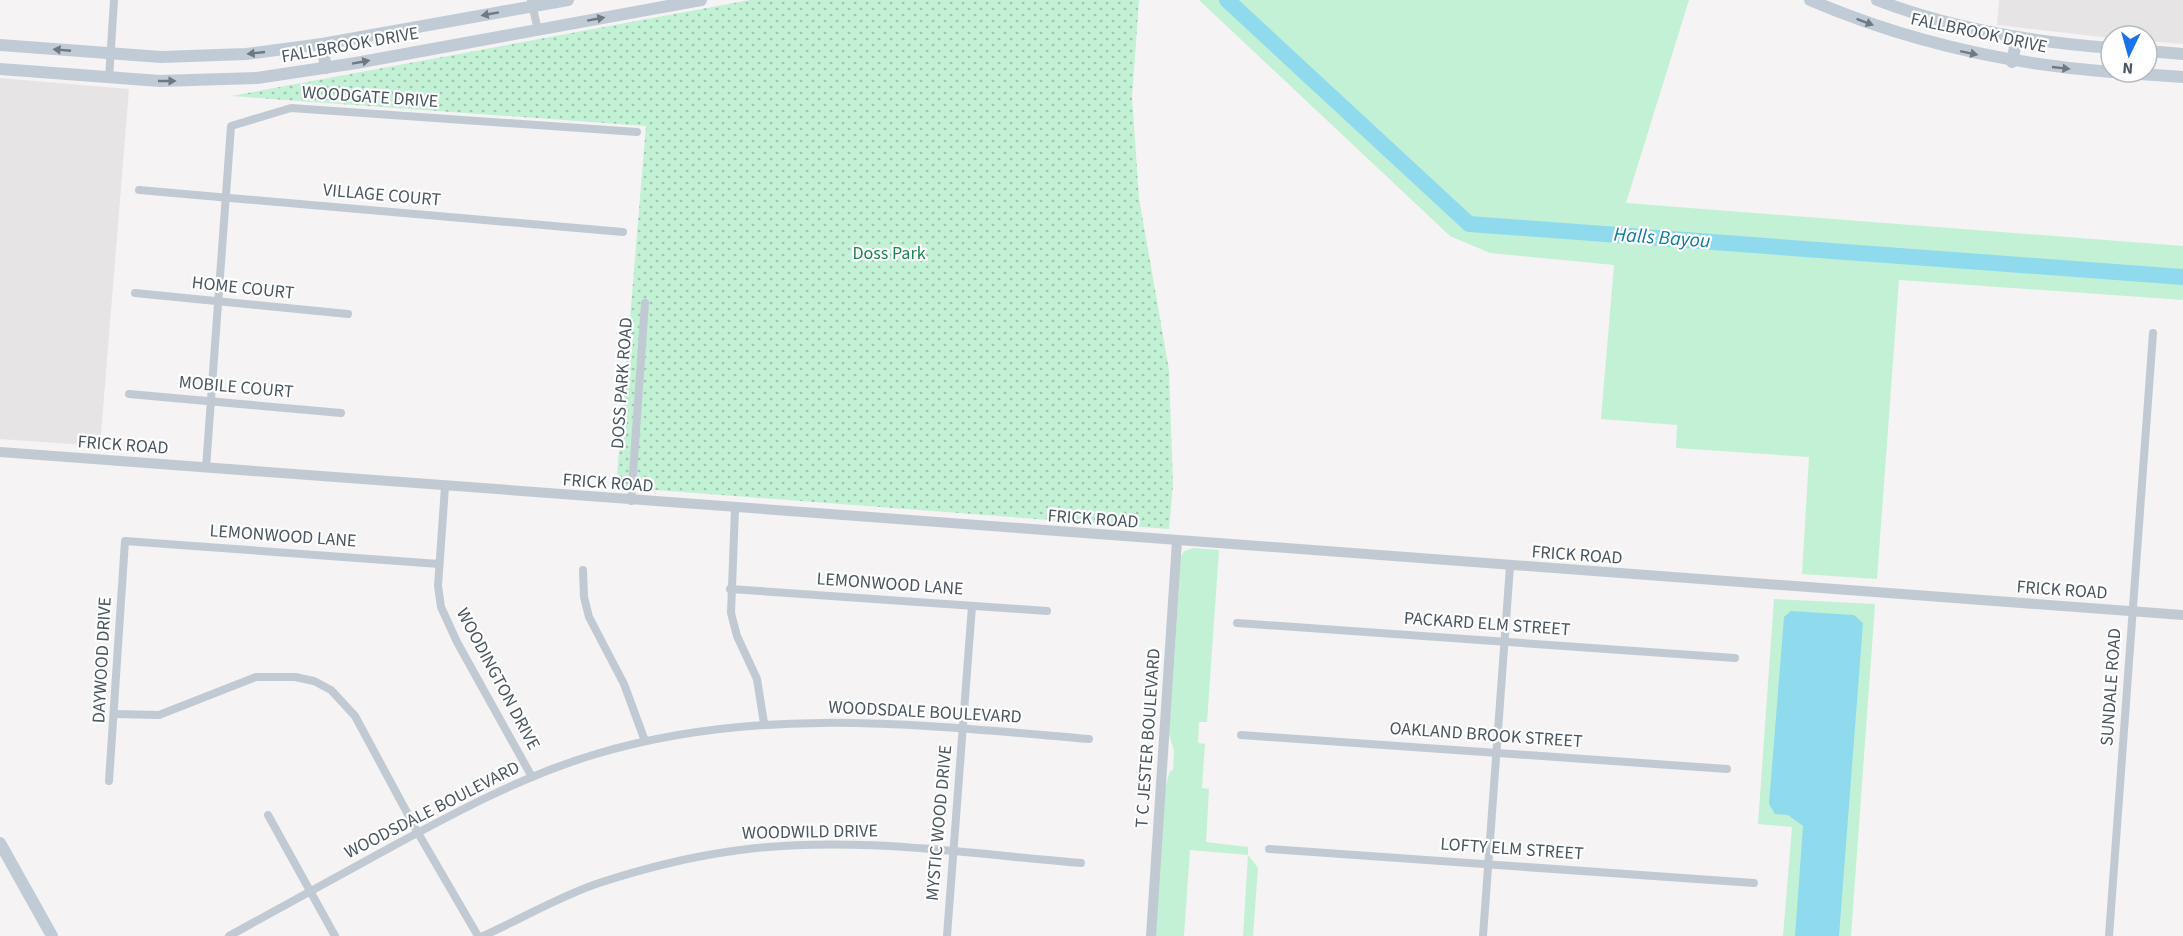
<svg xmlns="http://www.w3.org/2000/svg" width="2183" height="936" font-family="'Source Sans 3',sans-serif">
  <style>
    .education { fill: #e6e4e5 }
    .green { fill: #c3f1d5 }
    .park { fill: url(#park-dots) }
    .water { fill: #90daee }
    .lines { fill: none; stroke-linecap: round; stroke-linejoin: round }
    .river { stroke: #90daee; stroke-width: 16 }
    .minor { stroke: #c1cad2; stroke-width: 8 }
    .tertiary { stroke: #c1cad2; stroke-width: 10 }
    .secondary { stroke: #c1cbd6; stroke-width: 12 }
    .oneway { fill: #6e7984 }
    .labels { text-anchor: middle; dominant-baseline: central; stroke-width: 4.5; stroke-linejoin: round; paint-order: stroke }
    .street-label { font-size: 18px; fill: #4a5661; stroke: #fff }
    .park-label { font-size: 18px; fill: #17864f; stroke: #fff }
    .water-label { font-size: 20px; font-style: italic; fill: #0c7c9b; stroke: #fff }
  </style>
  <defs>
    <pattern id="park-dots" width="8" height="8" patternUnits="userSpaceOnUse" patternTransform="scale(1.5)"><rect width="8" height="8" fill="#c3f1d5"/><path d="M2 2h.1M6 6h.1" fill="none" stroke="#a0c6b0" stroke-width="1.8" stroke-linecap="round"/></pattern>
  </defs>
  <rect width="100%" height="100%" fill="#f5f3f3"/>
  <g class="education">
    <polygon points="1999,0 2183,0 2183,44 2147,41 2147,36 2111,36 2111,38 1997,25"/>
    <polygon points="0,78 129,89 100,446 0,439"/>
  </g>
  <g class="green">
    <polygon points="1199,0 1689,0 1626,203 2183,246 2183,300 1899,280 1877,579 1802,574 1809,457 1676,448 1677,425 1601,419 1614,265 1490,253 1450,236"/>
    <polygon points="1194,548 1219,550 1207,722 1199,722 1198,743 1205,744 1202,788 1209,789 1206,842 1248,847 1248,855 1258,868 1253,936 1243,936 1248,855 1190,850 1184,936 1155,936 1165,788 1170,771 1173,770 1174,751 1169,734 1181,557 1184,551"/>
    <polygon points="1774,599 1875,604 1851,936 1783,936 1792,827 1758,824"/>
  </g>
  <polygon class="park" points="750,0 1139,0 1132,97 1139,198 1169,370 1173,485 1169,529 616,487 646,126 231,96"/>
  <polygon class="water" points="1791,611 1854,615 1863,623 1839,936 1795,936 1803,826 1788,815 1775,814 1769,804 1784,617"/>
  <g class="lines">
    <polyline class="river" points="1227,0 1469,224 2183,277"/>
    <g class="minor">
      <polyline points="531,0 538,30"/>
      <polyline points="109,79 114,0"/>
      <polyline points="139,190 623,232"/>
      <polyline points="135,293 348,314"/>
      <polyline points="129,394 341,413"/>
      <polyline points="206,468 231,126 291,108 637,132"/>
      <polyline points="445,487 438,586 441,607 457,642 532,777"/>
      <polyline points="631,501 645,303"/>
      <polyline points="735,509 731,613 737,636 757,679 764,723"/>
      <polyline points="583,570 584,597 589,617 624,684 645,741"/>
      <polyline points="730,589 1047,611"/>
      <polyline points="1237,623 1735,658"/>
      <polyline points="116,714 159,715 256,677 295,677 314,681 331,690 355,716 418,833 478,936"/>
      <polyline points="1241,735 1727,769"/>
      <polyline points="109,781 125,541 439,564"/>
      <polyline points="268,815 335,936"/>
      <polyline points="1269,849 1754,883"/>
      <path d="M229 936C284 906 339 876 393 846 458 811 525 775 596 754 759 705 923 725 1089 739"/>
      <path d="M483 936C521 919 560 896 599 883 645 868 693 856 740 850 853 835 969 854 1081 863"/>
      <polyline points="947,936 972,606"/>
      <polyline points="1483,936 1510,566"/>
      <polyline points="2109,936 2153,333"/>
    </g>
    <g class="tertiary">
      <polyline points="0,452 2183,615"/>
      <polyline points="1151,936 1177,541"/>
    </g>
    <g class="secondary">
      <path d="M1810 0C1908 42 2006 64 2111 72"/>
      <path d="M1877 0C1952 29 2031 42 2111 48"/>
      <polyline points="322,44 326,68"/>
      <polyline points="0,45 161,57 246,54 322,44 568,0"/>
      <polyline points="2147,51 2183,54"/>
      <polyline points="2012,62 2017,38"/>
      <polyline points="0,69 160,81 257,78 356,63 701,0"/>
      <polyline points="2112,72 2183,77"/>
      <polyline points="0,843 52,936"/>
    </g>
  </g>
  <defs><path id="oneway-solid" d="M-6-.8H1V-3.2L6.5 0L1 3.2V.8H-6Z" transform="scale(1.5)"/></defs>
  <g class="oneway">
    <use href="#oneway-solid" transform="translate(490 14) rotate(170)"/>
    <use href="#oneway-solid" transform="translate(596 19) rotate(-10)"/>
    <use href="#oneway-solid" transform="translate(1865 22) rotate(21)"/>
    <use href="#oneway-solid" transform="translate(62 50) rotate(-175)"/>
    <use href="#oneway-solid" transform="translate(256 53) rotate(174)"/>
    <use href="#oneway-solid" transform="translate(1969 53) rotate(12)"/>
    <use href="#oneway-solid" transform="translate(361 62) rotate(-10)"/>
    <use href="#oneway-solid" transform="translate(2061 68) rotate(6)"/>
    <use href="#oneway-solid" transform="translate(167 81)"/>
  </g>
  <g class="labels">
    <g class="street-label">
      <text transform="translate(1979 33) rotate(12)">FALLBROOK DRIVE</text>
      <text transform="translate(350 45) rotate(-10)">FALLBROOK DRIVE</text>
      <text transform="translate(370 97) rotate(4)">WOODGATE DRIVE</text>
      <text transform="translate(382 195) rotate(5)">VILLAGE COURT</text>
      <text transform="translate(243 288) rotate(6)">HOME COURT</text>
      <text transform="translate(622 383) rotate(-86)">DOSS PARK ROAD</text>
      <text transform="translate(236 387) rotate(5)">MOBILE COURT</text>
      <text transform="translate(123 445) rotate(4)">FRICK ROAD</text>
      <text transform="translate(608 483) rotate(4)">FRICK ROAD</text>
      <text transform="translate(1093 519) rotate(4)">FRICK ROAD</text>
      <text transform="translate(283 536) rotate(4)">LEMONWOOD LANE</text>
      <text transform="translate(1577 555) rotate(4)">FRICK ROAD</text>
      <text transform="translate(890 584) rotate(4)">LEMONWOOD LANE</text>
      <text transform="translate(2062 590) rotate(4)">FRICK ROAD</text>
      <text transform="translate(1487 624) rotate(4)">PACKARD ELM STREET</text>
      <text transform="translate(102 660) rotate(-87)">DAYWOOD DRIVE</text>
      <text transform="translate(498 679) rotate(62)">WOODINGTON DRIVE</text>
      <text transform="translate(2111 687) rotate(-86)">SUNDALE ROAD</text>
      <text transform="translate(925 712) rotate(3)">WOODSDALE BOULEVARD</text>
      <text transform="translate(1486 735) rotate(4)">OAKLAND BROOK STREET</text>
      <text transform="translate(1148 738) rotate(-86)">T C JESTER BOULEVARD</text>
      <text transform="translate(432 810) rotate(-27)">WOODSDALE BOULEVARD</text>
      <text transform="translate(939 823) rotate(-85)">MYSTIC WOOD DRIVE</text>
      <text transform="translate(810 832) rotate(-1)">WOODWILD DRIVE</text>
      <text transform="translate(1512 849) rotate(4)">LOFTY ELM STREET</text>
    </g>
    <g class="park-label">
      <text x="889" y="253">Doss Park</text>
    </g>
    <g class="water-label">
      <text transform="translate(1662 238) rotate(4)">Halls Bayou</text>
    </g>
  </g>
  <g transform="translate(2129 54) rotate(185)"><circle r="28" fill="#ffffff" stroke="#b7bbc0" stroke-width="1.5"/>
  <path d="M0-4.5L10 22L0 15L-10 22Z" fill="#1a73e8"/>
  <text y="-9" font-size="16" font-weight="bold" text-anchor="middle" fill="#4a5661">N</text>
  </g>
</svg>
